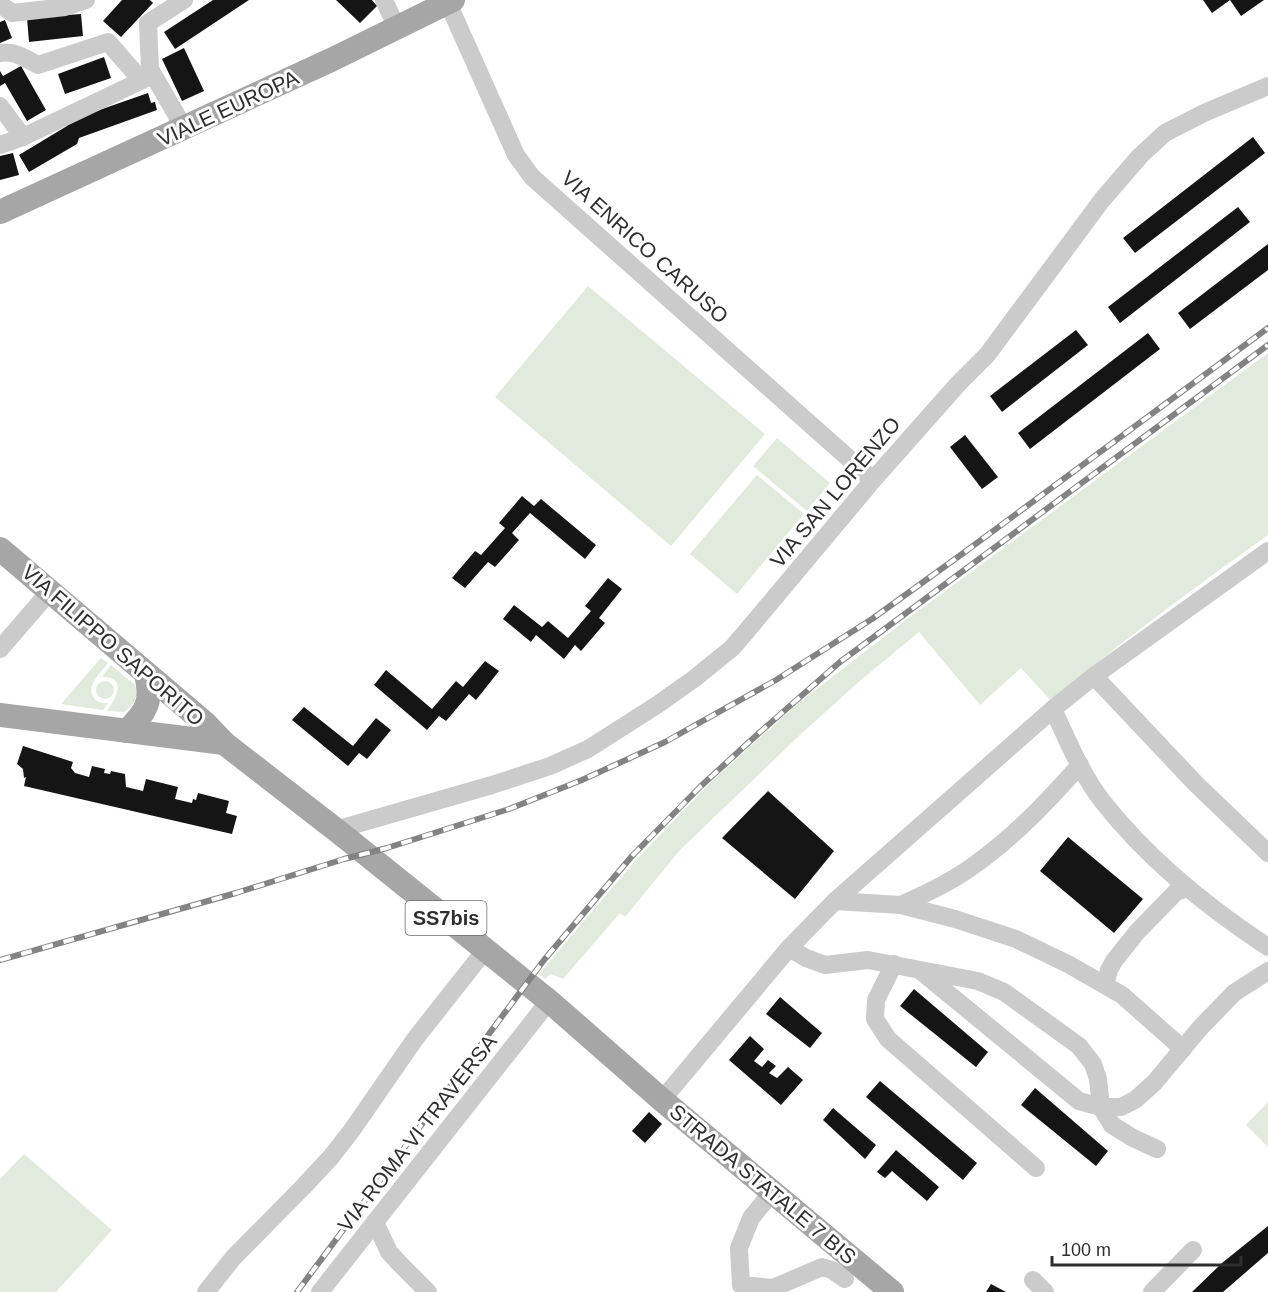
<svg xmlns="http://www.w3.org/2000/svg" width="1268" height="1292" font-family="Helvetica,sans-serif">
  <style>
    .green { fill: #e2eadd }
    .building { fill: #151515 }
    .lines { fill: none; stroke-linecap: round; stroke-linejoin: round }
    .minor { stroke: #cbcbcb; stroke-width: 18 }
    .major { stroke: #a6a6a6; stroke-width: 24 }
    .rail-casing { stroke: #838383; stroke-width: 6 }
    .rail { stroke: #fff; stroke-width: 4; stroke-dasharray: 11; stroke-linecap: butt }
    .labels { text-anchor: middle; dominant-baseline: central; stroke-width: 6; stroke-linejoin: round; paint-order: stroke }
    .shield { fill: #fff; stroke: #6d6d6d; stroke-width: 1.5 }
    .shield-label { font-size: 20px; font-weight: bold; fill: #2e2e2e }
    .street-label { font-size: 21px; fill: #2e2e2e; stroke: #fff }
  </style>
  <rect width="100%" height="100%" fill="#fff"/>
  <g class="green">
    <polygon points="588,286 765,434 671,546 495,397"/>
    <path d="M1268 353V535C1194 588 1120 642 1051 701L1021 668 980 705 919 632 861 680 802 733 680 850 625 917 620 913 563 979 551 974 545 979 539 974 635 861 710 783 796 705 906 620Z"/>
    <polygon points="777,438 830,483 807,511 753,466"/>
    <polygon points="757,475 804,514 737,594 690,554"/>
    <path d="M101 658 108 663C101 672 85 687 94 698 98 703 103 703 108 703L103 710 61 704Z"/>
    <path d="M111 665 135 685C139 696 134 706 124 712L107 711C115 699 129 677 102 677Z"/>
    <circle cx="105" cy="690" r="9"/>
    <polygon points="1268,1102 1268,1147 1246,1125"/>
    <polygon points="24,1154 112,1230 56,1292 0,1292 0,1179"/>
  </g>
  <g class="building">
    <polygon points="122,0 150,0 153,3 121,37 103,21"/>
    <polygon points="213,0 249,0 175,49 164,32"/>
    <polygon points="336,0 372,0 377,6 360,23"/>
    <polygon points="1203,0 1264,0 1241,16 1230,0 1212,13"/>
    <polygon points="81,14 83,36 29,42 27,18"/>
    <polygon points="5,20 12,38 0,43 0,22"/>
    <polygon points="184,48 204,91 182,101 162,59"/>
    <polygon points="104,57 111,78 65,94 58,74"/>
    <polygon points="21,66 46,110 27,121 5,83 0,86 0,71 3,76"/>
    <polygon points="148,93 151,103 155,102 157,110 79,138 77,144 29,172 19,155 67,126 68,121"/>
    <polygon points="1253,137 1265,153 1135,253 1123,238"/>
    <polygon points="13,153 19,175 0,180 0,156"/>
    <polygon points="1238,207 1250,222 1120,323 1108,307"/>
    <polygon points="1268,244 1268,270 1190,329 1178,313"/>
    <polygon points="1076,330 1088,345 1002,412 990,396"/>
    <polygon points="1148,333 1160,349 1030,449 1018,433"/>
    <polygon points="965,435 998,477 982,489 950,447"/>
    <polygon points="522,496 534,506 541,499 596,545 585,559 530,513 512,533 519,540 495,567 488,562 465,588 452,578 475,551 481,555 505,528 499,523"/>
    <polygon points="608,578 622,589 599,618 605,623 581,651 575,645 564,659 536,635 531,642 503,619 514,605 542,627 548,621 568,638 591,611 585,606"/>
    <polygon points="485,661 499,671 476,700 469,694 446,721 439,716 427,730 374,685 386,670 432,709 456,681 463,687"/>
    <polygon points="304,707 353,746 376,718 391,730 367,759 359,753 348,766 292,720"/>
    <polygon points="23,746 73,762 71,768 75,773 89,777 92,766 105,769 104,773 110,774 111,771 125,774 126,787 143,791 146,779 178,787 175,799 192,803 193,799 196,800 198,793 229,801 226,813 237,816 232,834 24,786 26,777 24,778 23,769 17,764"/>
    <polygon points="768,791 834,851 795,899 722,838"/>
    <polygon points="1068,837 1143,899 1114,933 1040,871"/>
    <polygon points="914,989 988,1052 976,1067 900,1006"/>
    <polygon points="780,997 822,1033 810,1048 766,1014"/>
    <polygon points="750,1036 764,1049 754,1061 762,1067 768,1060 776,1066 769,1073 777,1078 788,1067 803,1080 781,1105 729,1060"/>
    <polygon points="880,1081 977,1163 963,1180 866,1097"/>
    <polygon points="1035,1088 1108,1151 1096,1166 1021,1105"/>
    <polygon points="833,1108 876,1145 865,1159 823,1120"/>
    <polygon points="649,1112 662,1124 645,1143 632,1131"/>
    <polygon points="896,1150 939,1187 927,1201 892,1171 885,1178 877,1172"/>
    <polygon points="1268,1226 1268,1253 1223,1292 1192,1292 1222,1263"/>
    <polygon points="991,1284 1006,1292 986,1292"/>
  </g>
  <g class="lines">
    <g class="minor">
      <polyline points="384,0 397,28"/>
      <polyline points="448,3 516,155 532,177 873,480"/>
      <polyline points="0,4 12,13 65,7 86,0"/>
      <path d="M0 53C14 50 26 59 38 65L108 42 141 80"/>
      <polyline points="0,106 23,137"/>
      <polyline points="184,128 150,69 148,23 184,0"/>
      <polyline points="0,145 23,137 153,75"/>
      <polyline points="0,649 50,591"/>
      <polyline points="1094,676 1196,784 1268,853"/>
      <path d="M1053 709C1068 741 1081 774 1103 802 1148 859 1207 907 1268 947"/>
      <polyline points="340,833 346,827 492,785 550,766 588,749 657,705 695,678 732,648 745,633 873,480 958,384 987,355 1102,200 1140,156 1165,133 1204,113 1268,86"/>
      <polyline points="835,901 901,905 955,919 1016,939 1068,964 1122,995 1183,1049"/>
      <path d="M901 905C925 894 951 882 973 866 1014 837 1047 802 1080 765"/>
      <polyline points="789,948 806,958 825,965 868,960 978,981 1004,992 1079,1046 1093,1064 1098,1079 1101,1107 1112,1125 1133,1138 1157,1149"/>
      <polyline points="894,964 876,1000 875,1019 888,1039 1036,1168"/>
      <polyline points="922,972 1079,1101 1101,1107 1121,1107 1135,1100 1154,1083 1200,1028 1234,993 1268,971"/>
      <polyline points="1105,985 1109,970 1114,961 1137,932 1176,892 1187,888"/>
      <polyline points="662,1100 789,948 835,901 1053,709 1094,676 1268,551"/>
      <polyline points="772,1192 751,1218 739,1248 741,1285 773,1288 822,1267 832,1270 845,1279"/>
      <polyline points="375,1222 389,1252 402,1266 428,1292"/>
      <polyline points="1033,1280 1045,1292"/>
      <polyline points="206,1292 233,1258 304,1186 331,1157 352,1130 415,1039 486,949"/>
      <polyline points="320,1292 549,1001"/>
      <polyline points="1152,1292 1193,1250"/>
    </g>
    <g class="major">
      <polyline points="0,212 331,60 453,0"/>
      <polyline points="0,549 206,724 224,743 340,833 549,1001 662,1100 892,1292"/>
      <polyline points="0,715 224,743"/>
      <path d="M127 731C146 711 153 703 146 674"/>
    </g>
    <g class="rail-casing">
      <g id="rail">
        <polyline points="0,960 236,893 344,859 387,848 509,809 582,780 665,742 776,680 872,619 962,554 1268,328"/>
        <polyline points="297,1292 544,960 632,856 701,786 759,733 840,662 1268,345"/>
      </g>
    </g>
    <use href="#rail" class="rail"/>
  </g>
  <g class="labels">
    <rect class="shield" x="405.5" y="901" width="81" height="34" rx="4.5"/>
    <g class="shield-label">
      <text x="446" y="918">SS7bis</text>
    </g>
    <g class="street-label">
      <text transform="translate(228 108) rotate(-25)">VIALE EUROPA</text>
      <text transform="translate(645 247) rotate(42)">VIA ENRICO CARUSO</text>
      <text transform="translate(835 492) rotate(-50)">VIA SAN LORENZO</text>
      <text transform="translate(113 645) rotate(41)">VIA FILIPPO SAPORITO</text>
      <text transform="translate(417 1133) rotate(-52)">VIA ROMA VI TRAVERSA</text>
      <text transform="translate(763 1184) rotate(40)">STRADA STATALE 7 BIS</text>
    </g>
  </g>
  <path d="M1052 1256v9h189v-9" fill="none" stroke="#2e2e2e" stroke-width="3"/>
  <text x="1061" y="1256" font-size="18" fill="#2e2e2e" stroke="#ffffff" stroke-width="4.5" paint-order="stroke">100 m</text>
</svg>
